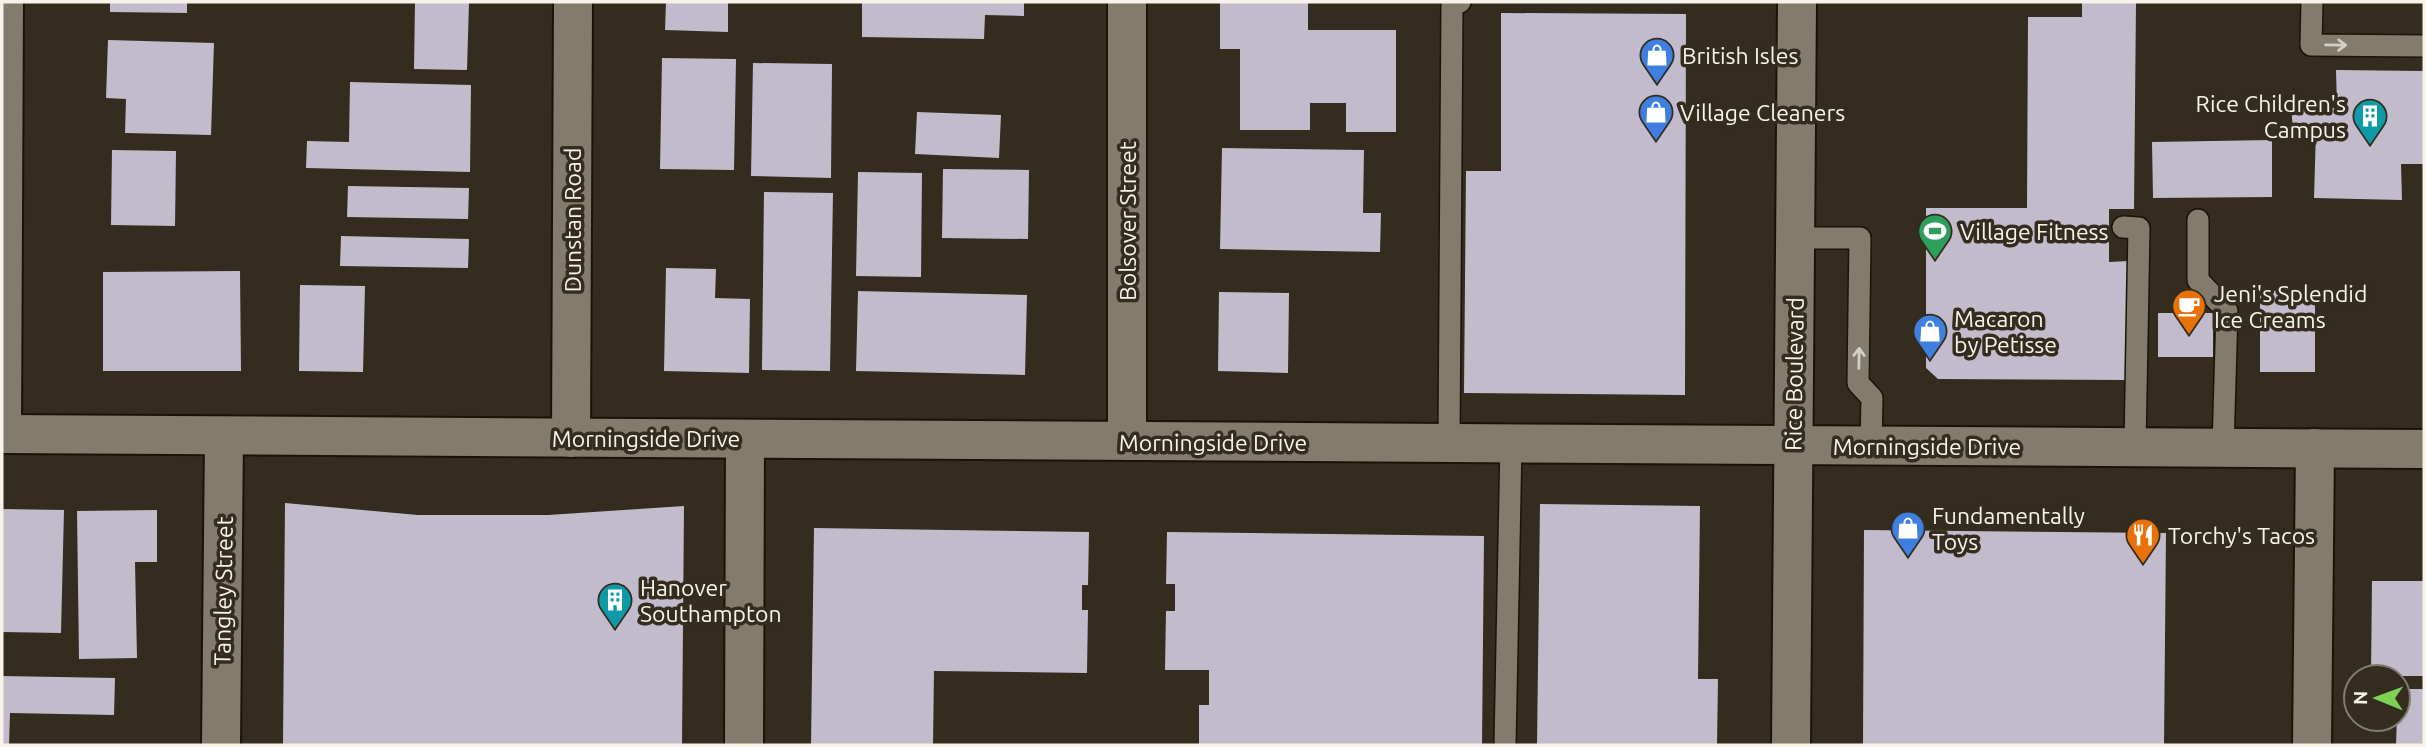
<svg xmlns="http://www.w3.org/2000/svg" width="2426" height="747" font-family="Ubuntu,sans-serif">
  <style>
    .building { fill: #c2bbcc }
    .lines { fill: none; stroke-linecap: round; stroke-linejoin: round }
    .lane-casing { stroke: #1a1408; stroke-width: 24 }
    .street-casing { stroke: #1a1408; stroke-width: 42 }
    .secondary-casing { stroke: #1a1408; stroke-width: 42 }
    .lane { stroke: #837b6c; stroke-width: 21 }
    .street { stroke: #837b6c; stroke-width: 38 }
    .secondary { stroke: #837b6c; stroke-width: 38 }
    .oneway { stroke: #d4cfc4 }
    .labels { text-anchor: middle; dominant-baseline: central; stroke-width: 7; stroke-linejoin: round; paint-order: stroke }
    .poi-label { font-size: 23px; fill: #f7f3ea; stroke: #332c1f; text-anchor: start }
    .street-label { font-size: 23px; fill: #f7f3ea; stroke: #332c1f }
  </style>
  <rect width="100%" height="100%" fill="#332c1f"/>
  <g class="building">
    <polygon points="110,2 187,2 187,13 110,12"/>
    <polygon points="415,2 469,2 467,70 414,69"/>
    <polygon points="666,2 728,2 728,32 665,30"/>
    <polygon points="862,2 1024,2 1024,16 985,15 984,39 862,37"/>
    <polygon points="1220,2 1308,2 1308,30 1396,30 1396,132 1346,132 1346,103 1310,103 1310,130 1240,130 1240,49 1220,49"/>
    <polygon points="2082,2 2136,2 2134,209 2109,209 2109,262 2128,261 2127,380 1938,379 1926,368 1926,208 2027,208 2028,17 2082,17"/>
    <polygon points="1501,13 1686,14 1685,395 1464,393 1466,171 1501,171"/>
    <polygon points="108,40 214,43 211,135 125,133 126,99 106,98"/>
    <polygon points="662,58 736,59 734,170 660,169"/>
    <polygon points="753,63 832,64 831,178 751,176"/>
    <polygon points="2336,70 2424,71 2424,164 2401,164 2402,200 2314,198 2316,129 2293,129 2291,107 2337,108"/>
    <polygon points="350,82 471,85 470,172 306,168 307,141 349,142"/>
    <polygon points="917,112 1001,115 999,158 915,154"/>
    <polygon points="2272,140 2272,197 2153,198 2152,142"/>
    <polygon points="1222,148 1364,150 1363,213 1381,213 1380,252 1220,249"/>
    <polygon points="112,150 176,151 175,226 111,225"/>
    <polygon points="943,169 1029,170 1028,239 942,238"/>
    <polygon points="858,172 922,173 921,277 856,276"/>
    <polygon points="348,186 469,188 468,219 347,217"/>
    <polygon points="764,192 833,193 830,371 762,370"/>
    <polygon points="341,236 469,239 468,268 340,266"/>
    <polygon points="666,268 716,269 715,298 750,299 749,373 664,371"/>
    <polygon points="240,271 241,371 103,371 103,272"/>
    <polygon points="300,285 365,286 363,372 299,371"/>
    <polygon points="2315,290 2315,372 2260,372 2260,291"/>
    <polygon points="858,291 1027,295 1025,375 856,371"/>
    <polygon points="1219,292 1289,293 1288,373 1218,371"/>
    <rect x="2158" y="313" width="55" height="44"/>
    <polygon points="285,503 418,515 548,515 684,506 682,745 283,745"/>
    <polygon points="1540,504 1700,506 1698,679 1718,679 1717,745 1537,745"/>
    <polygon points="2,509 64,510 61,633 2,632"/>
    <polygon points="157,510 157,562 135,562 137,658 79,659 77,511"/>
    <polygon points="814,528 1089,532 1088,585 1082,585 1082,610 1088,610 1087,673 934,671 933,745 811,745"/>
    <polygon points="1864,530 2166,533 2164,745 1863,745"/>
    <polygon points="1167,532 1484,536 1482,745 1199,745 1199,705 1209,705 1209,670 1165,670 1166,611 1175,611 1175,584 1166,584"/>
    <polygon points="2372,581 2424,581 2424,676 2371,676"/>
    <polygon points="2,676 115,678 114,715 10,713 9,745 2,745"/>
    <polygon points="2398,689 2424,689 2424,745 2396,745"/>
  </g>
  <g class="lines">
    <g class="lane-casing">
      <g id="lane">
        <polyline points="2312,2 2311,45 2424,46"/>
        <polyline points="2198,220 2198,280 2227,311 2223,448"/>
        <polyline points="2123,227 2139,228 2135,447"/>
        <polyline points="1795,238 1860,238 1858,383 1872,398 1871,446"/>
        <polyline points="1449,443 1452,2 1460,2"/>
        <polyline points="1505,745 1511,443"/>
      </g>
    </g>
    <g class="street-casing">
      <g id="street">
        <polyline points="2,434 4,2"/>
        <polyline points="571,438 573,2"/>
        <polyline points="1127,441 1127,2"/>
        <polyline points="221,745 224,436"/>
        <polyline points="744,745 745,439"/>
        <polyline points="2312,745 2315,448"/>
      </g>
    </g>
    <g class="secondary-casing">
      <g id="secondary">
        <polyline points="2,434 2424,449"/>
        <polyline points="1791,745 1797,2"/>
      </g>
    </g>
    <use href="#lane" class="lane"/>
    <use href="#street" class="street"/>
    <use href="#secondary" class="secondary"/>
  </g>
  <defs><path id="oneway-shaft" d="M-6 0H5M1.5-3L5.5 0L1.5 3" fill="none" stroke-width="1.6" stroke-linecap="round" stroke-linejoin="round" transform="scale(1.75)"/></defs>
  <g class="oneway">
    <use href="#oneway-shaft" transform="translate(2336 45) rotate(1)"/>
    <use href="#oneway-shaft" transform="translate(1859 358) rotate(-89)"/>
  </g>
  <defs>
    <g id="shop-pin" transform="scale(1.75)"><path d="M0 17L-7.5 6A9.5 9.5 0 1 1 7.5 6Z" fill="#3f7fe0" stroke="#332c1f"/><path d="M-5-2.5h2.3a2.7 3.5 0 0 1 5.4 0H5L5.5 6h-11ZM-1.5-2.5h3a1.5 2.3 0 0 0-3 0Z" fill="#fff"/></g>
    <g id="building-pin" transform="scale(1.75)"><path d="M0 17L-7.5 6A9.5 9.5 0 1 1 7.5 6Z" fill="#0f9aa8" stroke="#332c1f"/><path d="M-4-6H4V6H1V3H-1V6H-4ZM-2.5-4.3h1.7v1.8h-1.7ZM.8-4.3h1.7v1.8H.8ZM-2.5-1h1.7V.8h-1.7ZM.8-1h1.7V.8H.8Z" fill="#fff"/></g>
    <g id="stadium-pin" transform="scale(1.75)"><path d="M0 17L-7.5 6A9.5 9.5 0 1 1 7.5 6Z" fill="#2e9e5b" stroke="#332c1f"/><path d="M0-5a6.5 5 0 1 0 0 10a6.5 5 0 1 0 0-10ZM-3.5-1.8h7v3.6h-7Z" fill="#fff"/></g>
    <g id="cafe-pin" transform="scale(1.75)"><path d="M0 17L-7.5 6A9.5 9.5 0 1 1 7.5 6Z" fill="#e8710a" stroke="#332c1f"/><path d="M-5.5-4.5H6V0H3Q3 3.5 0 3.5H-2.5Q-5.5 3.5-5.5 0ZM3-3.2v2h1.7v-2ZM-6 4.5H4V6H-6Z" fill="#fff"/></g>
    <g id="restaurant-pin" transform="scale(1.75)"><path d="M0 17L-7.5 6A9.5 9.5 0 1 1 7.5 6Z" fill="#e8710a" stroke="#332c1f"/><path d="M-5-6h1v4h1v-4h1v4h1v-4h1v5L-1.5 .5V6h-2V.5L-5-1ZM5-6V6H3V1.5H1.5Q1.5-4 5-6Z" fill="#fff"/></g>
  </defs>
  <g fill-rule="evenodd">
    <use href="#shop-pin" x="1657" y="55"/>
    <use href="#shop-pin" x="1656" y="112"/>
    <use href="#building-pin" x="2370" y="116"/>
    <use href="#stadium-pin" x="1935" y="231"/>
    <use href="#cafe-pin" x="2189" y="306"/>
    <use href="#shop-pin" x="1930" y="331"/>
    <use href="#shop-pin" x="1908" y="528"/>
    <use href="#restaurant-pin" x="2143" y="535"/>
    <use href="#building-pin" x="615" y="600"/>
  </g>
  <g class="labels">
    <g class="poi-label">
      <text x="1682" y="55">British Isles</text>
      <text x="2346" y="103" text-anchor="end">Rice Children's<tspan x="2346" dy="26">Campus</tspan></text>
      <text x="1680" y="112">Village Cleaners</text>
      <text x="1960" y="231">Village Fitness</text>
      <text x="2214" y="293">Jeni's Splendid<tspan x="2214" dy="26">Ice Creams</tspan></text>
      <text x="1954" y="318">Macaron<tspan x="1954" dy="26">by Petisse</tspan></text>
      <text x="1932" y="515">Fundamentally<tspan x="1932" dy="26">Toys</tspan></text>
      <text x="2168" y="535">Torchy's Tacos</text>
      <text x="640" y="587">Hanover<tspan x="640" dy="26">Southampton</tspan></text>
    </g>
    <g class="street-label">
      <text transform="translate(572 220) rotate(-90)">Dunstan Road</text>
      <text transform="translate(1127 221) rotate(-90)">Bolsover Street</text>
      <text transform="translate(1794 374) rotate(-89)">Rice Boulevard</text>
      <text x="646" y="438">Morningside Drive</text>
      <text x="1213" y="442">Morningside Drive</text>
      <text x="1927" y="446">Morningside Drive</text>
      <text transform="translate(223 591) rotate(-89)">Tangley Street</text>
    </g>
  </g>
  <rect width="2426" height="747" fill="none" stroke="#f7f3ea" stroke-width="7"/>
  <g transform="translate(2377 698) rotate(271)"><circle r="33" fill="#332c1f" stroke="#817c70" stroke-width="2"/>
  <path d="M0-5L12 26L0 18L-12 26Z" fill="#7dd153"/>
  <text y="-10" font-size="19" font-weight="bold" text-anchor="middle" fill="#f7f3ea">N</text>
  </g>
</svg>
